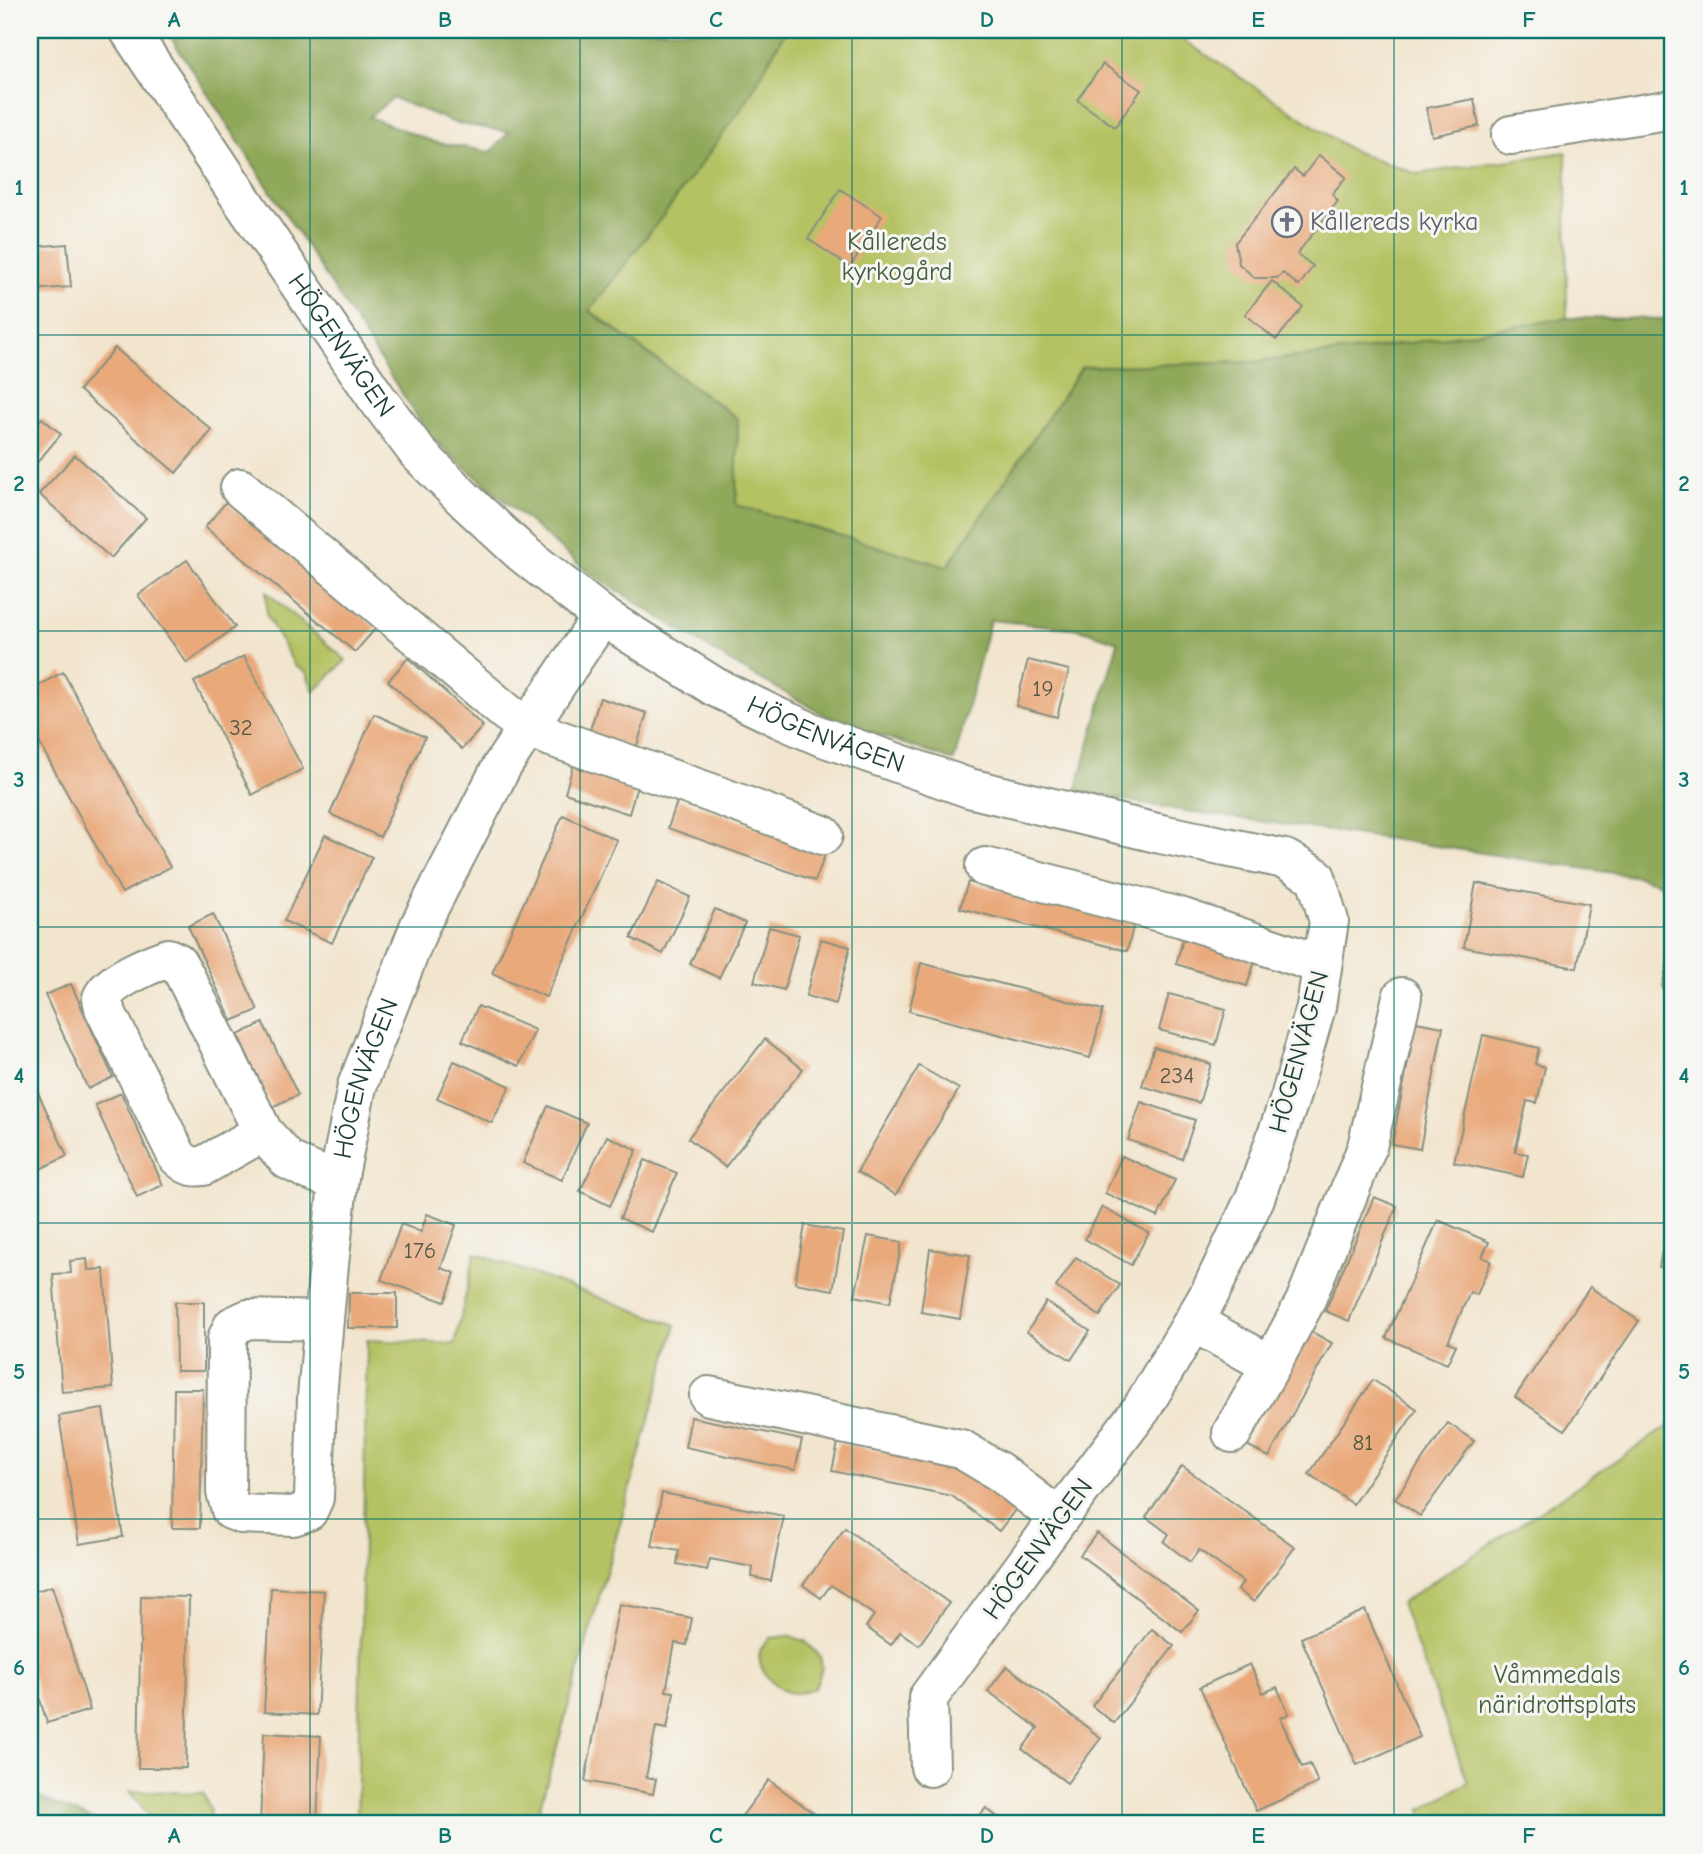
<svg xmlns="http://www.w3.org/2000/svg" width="1703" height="1854" font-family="'Comic Neue',sans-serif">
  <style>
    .green { fill: #b5c264; stroke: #6a804c; stroke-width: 2 }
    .forest { fill: #90a85a; stroke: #587247; stroke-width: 2; fill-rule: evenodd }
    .building { fill: #e9a97a }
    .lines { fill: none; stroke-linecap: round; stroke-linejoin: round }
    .minor-casing { stroke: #889181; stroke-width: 42 }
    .minor { stroke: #fff; stroke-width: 38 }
    .grid { fill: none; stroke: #0f766e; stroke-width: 2; stroke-opacity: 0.55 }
    .labels { text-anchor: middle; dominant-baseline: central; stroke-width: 6; stroke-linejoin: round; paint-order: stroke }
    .number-label { font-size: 23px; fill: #525846 }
    .worship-label { font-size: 26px; fill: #5b616d; stroke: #f6f6f2; text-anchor: start }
    .park-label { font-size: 26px; fill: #445e40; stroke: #f6f6f2 }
    .street-label { font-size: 26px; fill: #1f3d34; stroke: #f6f6f2 }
    .neatline { fill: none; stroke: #0f766e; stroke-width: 2.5 }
    .grid-label { font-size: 23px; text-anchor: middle; font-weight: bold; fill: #0f766e }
  </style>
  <rect width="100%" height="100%" fill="#f6f6f2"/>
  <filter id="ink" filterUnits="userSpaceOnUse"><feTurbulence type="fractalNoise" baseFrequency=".0143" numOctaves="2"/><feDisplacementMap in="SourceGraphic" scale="14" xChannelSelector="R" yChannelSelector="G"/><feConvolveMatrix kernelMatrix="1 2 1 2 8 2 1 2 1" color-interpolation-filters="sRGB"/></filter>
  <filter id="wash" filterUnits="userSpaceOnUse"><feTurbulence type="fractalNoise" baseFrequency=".00686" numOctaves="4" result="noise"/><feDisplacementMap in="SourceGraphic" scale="28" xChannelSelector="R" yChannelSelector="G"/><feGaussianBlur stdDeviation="1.57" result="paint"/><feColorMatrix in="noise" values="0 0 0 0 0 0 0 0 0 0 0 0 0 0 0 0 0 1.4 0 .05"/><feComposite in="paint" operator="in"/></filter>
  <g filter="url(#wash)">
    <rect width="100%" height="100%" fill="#f2e5ce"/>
    <g class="green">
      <polygon points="786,30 1168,30 1351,150 1417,174 1566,152 1567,318 1378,348 1253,362 1082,367 947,567 736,505 738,419 589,310 665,213 746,102"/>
      <polygon points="266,592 346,660 314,692 306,672 295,666 267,616"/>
      <polygon points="475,1253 676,1325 535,1824 357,1824 367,1340 455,1344"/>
      <polygon points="1673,1423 1673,1824 1425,1824 1421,1810 1468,1782 1401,1603"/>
      <path d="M788 1636 805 1641 820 1656 822 1668 815 1688C809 1689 799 1694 793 1693 776 1692 756 1669 760 1652 761 1646 766 1642 770 1638Z"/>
      <polygon points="129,1791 203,1793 210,1810 209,1824 156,1824"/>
    </g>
    <g class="forest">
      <path d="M166 30H786L746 102 665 213 589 311 738 419 736 505 947 567 1082 367 1253 362 1378 348 1567 318 1673 319V888L1640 877 1390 839 1185 811 1076 791 1118 642 1080 629 990 620 954 761 832 719 732 663 588 572 431 438ZM393 98 455 123 509 132 491 152 434 142 369 117Z"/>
      <polygon points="30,1794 103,1824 30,1824"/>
    </g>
    <g id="blocks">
      <g class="building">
        <polygon points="1103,64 1141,90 1115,127 1077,100"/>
        <polygon points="1474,99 1479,126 1432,136 1426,108"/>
        <polygon points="1319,155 1346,177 1332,194 1338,201 1297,254 1313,266 1299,286 1283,273 1277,278 1255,278 1239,264 1235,243 1294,169 1303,176"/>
        <polygon points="840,189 882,216 850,267 808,239"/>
        <polygon points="67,244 71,287 30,290 30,247"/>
        <polygon points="1272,281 1303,307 1276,340 1245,314"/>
        <polygon points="115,348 212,430 176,473 79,390"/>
        <polygon points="42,418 61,434 30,471 30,430 31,431"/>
        <polygon points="75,455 146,518 111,558 39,494"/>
        <polygon points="226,502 376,628 355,652 205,527"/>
        <polygon points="187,560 235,627 187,663 138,595"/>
        <polygon points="244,656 303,769 252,795 194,682"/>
        <polygon points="408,658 483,726 462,749 388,681"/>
        <polygon points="1028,660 1069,670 1057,717 1016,706"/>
        <polygon points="63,672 170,867 122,893 30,726 30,690"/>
        <polygon points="600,698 647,713 636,749 589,733"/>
        <polygon points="374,714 425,737 380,837 330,814"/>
        <polygon points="573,766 637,786 629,814 565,793"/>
        <polygon points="678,799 826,852 815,881 668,828"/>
        <polygon points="563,815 617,840 546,997 492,973"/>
        <polygon points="325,835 372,857 332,943 284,921"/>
        <polygon points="658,882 690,897 663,954 631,938"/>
        <polygon points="968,882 1134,924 1127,951 960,908"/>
        <polygon points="1476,883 1589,904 1577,968 1464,947"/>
        <polygon points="715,909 745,923 719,978 690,964"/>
        <polygon points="213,914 258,1010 232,1021 188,926"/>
        <polygon points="769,927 799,935 784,990 754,982"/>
        <polygon points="821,939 850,947 836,1004 806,996"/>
        <polygon points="1183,939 1255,961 1247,986 1176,964"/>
        <polygon points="1672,940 1673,940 1673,991 1662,988"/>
        <polygon points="921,963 1103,1010 1090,1058 909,1011"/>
        <polygon points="71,984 113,1077 88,1089 45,995"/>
        <polygon points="1169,994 1226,1009 1216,1045 1159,1030"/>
        <polygon points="478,1006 535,1030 519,1066 462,1041"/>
        <polygon points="1416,1022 1443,1027 1420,1149 1392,1144"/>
        <polygon points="263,1023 298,1095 272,1107 238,1035"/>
        <polygon points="1483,1035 1539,1048 1535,1064 1545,1067 1537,1103 1527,1101 1515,1152 1528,1154 1523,1177 1454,1162"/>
        <polygon points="765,1039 803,1069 725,1167 688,1138"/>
        <polygon points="1154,1047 1211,1064 1199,1103 1142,1086"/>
        <polygon points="454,1061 510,1086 492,1123 437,1098"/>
        <polygon points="919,1066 959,1089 896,1195 857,1172"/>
        <polygon points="30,1075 67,1156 30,1174"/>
        <polygon points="121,1093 163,1185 137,1197 95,1105"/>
        <polygon points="1141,1102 1195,1120 1182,1159 1128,1140"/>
        <polygon points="548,1106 587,1123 562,1180 523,1163"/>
        <polygon points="607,1136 637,1150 610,1206 580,1191"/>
        <polygon points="1122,1156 1175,1180 1158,1217 1105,1193"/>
        <polygon points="645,1160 677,1173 652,1232 620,1218"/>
        <polygon points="1374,1197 1397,1206 1349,1321 1325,1311"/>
        <polygon points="1102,1207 1149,1233 1131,1265 1085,1239"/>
        <polygon points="1670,1210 1673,1210 1673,1269 1659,1267"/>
        <polygon points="427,1214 456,1225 441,1268 455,1273 445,1302 381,1280 401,1224 421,1232"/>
        <polygon points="1438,1220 1489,1242 1482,1257 1491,1261 1477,1295 1470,1292 1448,1342 1456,1345 1447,1364 1386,1338"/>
        <polygon points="805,1225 843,1232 833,1290 795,1283"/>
        <polygon points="868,1236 902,1242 890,1303 855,1296"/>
        <polygon points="930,1249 970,1255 960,1319 921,1312"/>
        <polygon points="1076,1257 1120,1285 1100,1316 1056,1287"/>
        <polygon points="87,1259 88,1270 104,1269 113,1388 62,1392 53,1274 71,1273 70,1261"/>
        <polygon points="1590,1287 1639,1321 1565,1430 1515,1397"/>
        <polygon points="349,1293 397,1293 397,1328 348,1328"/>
        <polygon points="175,1302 204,1302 204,1371 176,1371"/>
        <polygon points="1046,1302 1090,1331 1071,1360 1027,1332"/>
        <polygon points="1310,1331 1332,1343 1269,1457 1247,1445"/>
        <polygon points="1373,1380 1417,1409 1353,1504 1309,1474"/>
        <polygon points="174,1389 203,1389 200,1528 172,1528"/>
        <polygon points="103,1409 123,1537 79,1544 59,1416"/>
        <polygon points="691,1417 802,1440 795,1470 685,1447"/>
        <polygon points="1448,1423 1474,1441 1420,1516 1395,1499"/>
        <polygon points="838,1443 959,1467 1018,1506 999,1531 952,1496 832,1471"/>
        <polygon points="1182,1466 1295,1547 1254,1602 1238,1590 1243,1582 1199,1550 1190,1562 1164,1542 1169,1534 1146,1517"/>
        <polygon points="662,1493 784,1516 771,1581 752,1577 753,1567 710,1559 707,1570 677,1564 679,1551 652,1546"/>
        <polygon points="845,1528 949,1603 919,1645 900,1632 891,1645 866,1627 874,1615 831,1585 821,1598 803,1585"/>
        <polygon points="1097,1533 1199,1611 1182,1632 1080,1555"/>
        <polygon points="52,1586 90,1710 47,1723 30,1666 30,1593"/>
        <polygon points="271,1588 324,1591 317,1715 264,1712"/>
        <polygon points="141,1596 189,1597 186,1768 138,1768"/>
        <polygon points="619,1604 692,1618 687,1645 675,1643 666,1691 674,1692 667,1729 656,1727 646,1777 656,1779 653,1794 585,1781"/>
        <polygon points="1365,1610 1420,1737 1357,1765 1301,1638"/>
        <polygon points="1152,1629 1174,1646 1114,1723 1092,1706"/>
        <polygon points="1250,1664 1263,1693 1277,1687 1289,1714 1280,1718 1302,1767 1310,1764 1318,1783 1256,1811 1200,1687"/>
        <polygon points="1007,1666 1101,1738 1067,1783 1022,1749 1038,1728 988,1691"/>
        <polygon points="264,1733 321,1736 317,1824 260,1824"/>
        <polygon points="769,1780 828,1824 736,1824"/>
        <polygon points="986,1808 1006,1824 973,1824"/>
      </g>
    </g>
  </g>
  <g filter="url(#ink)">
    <use href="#blocks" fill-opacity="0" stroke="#889181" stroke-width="2"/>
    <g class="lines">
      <g class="minor-casing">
        <g id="minor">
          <path id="s1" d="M129 30 244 203 376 397 418 453 467 502 522 553 602 616 715 687 779 718 820 736 969 788 1161 834 1285 859 1316 877 1329 921 1316 1007 1290 1098 1255 1198 1210 1293 1142 1408 1059 1518 928 1698 930 1767"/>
          <polyline points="1511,135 1673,109"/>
          <polyline points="240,488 506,712 527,727 551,737 711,793 823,835"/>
          <polyline points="985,867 1183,918 1322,965"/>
          <path d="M263 1132 203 1166C191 1168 185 1164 177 1156L104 1008 102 998C109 981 150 964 168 958L177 962 184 974 263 1132 288 1160 306 1169 321 1175 339 1176"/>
          <path id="s2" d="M324 1321 248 1319 233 1326 227 1339 226 1492 231 1510 241 1514 293 1516 308 1511 314 1498 317 1397 329 1264 339 1176 357 1086 420 925 502 766 602 616"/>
          <polyline points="1193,1322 1271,1365 1232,1433"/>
          <polyline points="1271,1365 1305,1302 1367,1147 1402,997"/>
          <polyline points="709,1396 961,1449 998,1471 1059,1518"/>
        </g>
      </g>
      <use href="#minor" class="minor"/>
    </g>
  </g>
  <path class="grid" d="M310 30V1824M580 30V1824M852 30V1824M1122 30V1824M1394 30V1824M30 335H1673M30 631H1673M30 927H1673M30 1223H1673M30 1519H1673"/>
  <defs>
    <g id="church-ring" transform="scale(1.575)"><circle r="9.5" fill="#f6f6f2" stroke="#6b7280" stroke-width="1.5"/><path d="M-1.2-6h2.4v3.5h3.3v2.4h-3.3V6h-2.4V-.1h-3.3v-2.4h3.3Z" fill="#6b7280"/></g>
  </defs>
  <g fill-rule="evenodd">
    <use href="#church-ring" x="1287" y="222"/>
  </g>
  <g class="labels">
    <g class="number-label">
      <text x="1043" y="688">19</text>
      <text x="241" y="727">32</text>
      <text x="1177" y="1075">234</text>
      <text x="420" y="1250">176</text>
      <text x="1363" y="1442">81</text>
    </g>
    <g class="worship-label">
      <text x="1310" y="222">Kållereds kyrka</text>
    </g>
    <g class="park-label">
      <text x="897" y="242">Kållereds<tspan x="897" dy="30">kyrkogård</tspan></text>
      <text x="1557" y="1675">Våmmedals<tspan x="1557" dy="30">näridrottsplats</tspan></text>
    </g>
    <g class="street-label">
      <text stroke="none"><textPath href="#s1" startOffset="380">HÖGENVÄGEN</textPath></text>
      <text stroke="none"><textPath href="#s1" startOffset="1013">HÖGENVÄGEN</textPath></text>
      <text transform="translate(1299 1052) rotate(-75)">HÖGENVÄGEN</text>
      <text stroke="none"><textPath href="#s2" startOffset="796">HÖGENVÄGEN</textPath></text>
      <text transform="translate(1038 1549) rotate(-54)">HÖGENVÄGEN</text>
    </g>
  </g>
  <rect width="1703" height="1854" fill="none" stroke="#f6f6f2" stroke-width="77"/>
  <rect x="38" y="38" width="1626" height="1777" class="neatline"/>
  <g class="grid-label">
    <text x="174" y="27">A</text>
    <text x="445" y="27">B</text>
    <text x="716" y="27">C</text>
    <text x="987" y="27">D</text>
    <text x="1258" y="27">E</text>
    <text x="1529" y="27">F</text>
    <text x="19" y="195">1</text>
    <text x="1684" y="195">1</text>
    <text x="19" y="491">2</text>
    <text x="1684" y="491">2</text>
    <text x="19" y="787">3</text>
    <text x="1684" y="787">3</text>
    <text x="19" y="1083">4</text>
    <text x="1684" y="1083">4</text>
    <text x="19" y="1379">5</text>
    <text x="1684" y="1379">5</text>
    <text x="19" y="1675">6</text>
    <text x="1684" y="1675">6</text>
    <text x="174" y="1843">A</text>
    <text x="445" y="1843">B</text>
    <text x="716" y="1843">C</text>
    <text x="987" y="1843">D</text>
    <text x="1258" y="1843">E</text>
    <text x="1529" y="1843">F</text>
  </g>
</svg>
